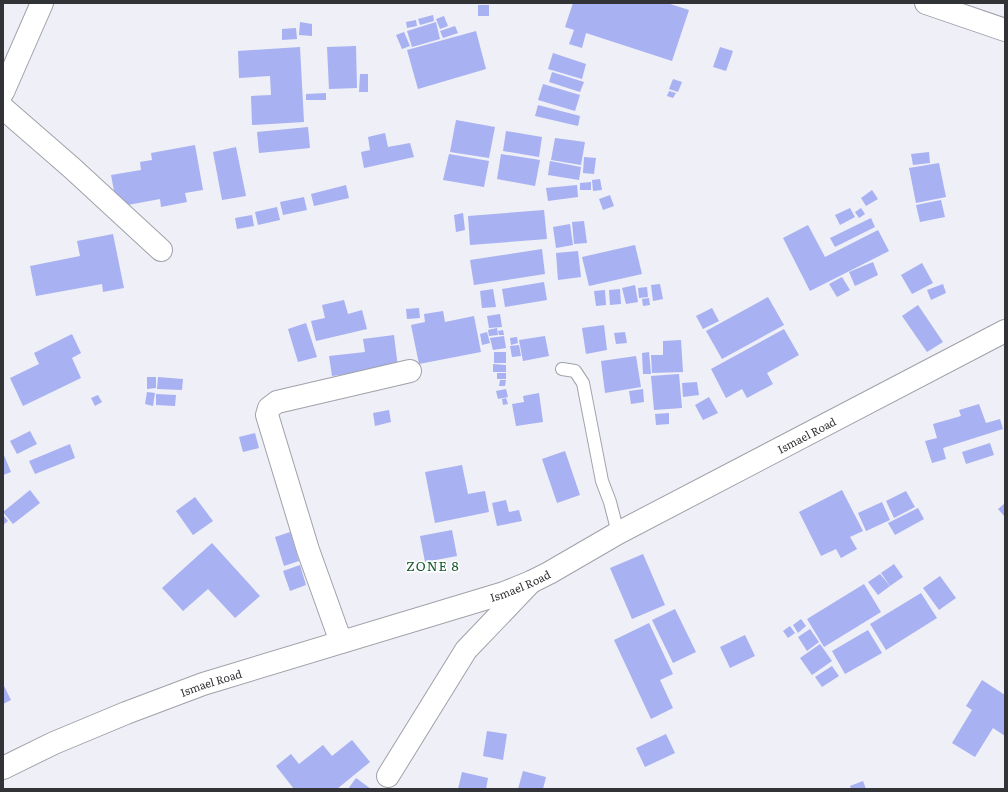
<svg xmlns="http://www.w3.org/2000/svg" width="1008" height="792" font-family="Literata,serif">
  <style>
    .building { fill: #a8b1f1 }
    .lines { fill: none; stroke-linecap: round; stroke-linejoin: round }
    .service-casing { stroke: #a0a1a9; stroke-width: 14 }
    .minor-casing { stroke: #a0a1a9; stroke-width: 24 }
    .tertiary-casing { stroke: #a0a1a9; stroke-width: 24 }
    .secondary-casing { stroke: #a0a1a9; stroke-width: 24 }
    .service { stroke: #fff; stroke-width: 12 }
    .minor { stroke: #fff; stroke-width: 22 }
    .tertiary { stroke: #fff; stroke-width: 22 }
    .secondary { stroke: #fff; stroke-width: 22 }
    .labels { text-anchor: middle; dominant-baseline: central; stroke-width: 3.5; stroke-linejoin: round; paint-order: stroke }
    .street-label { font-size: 11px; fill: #323336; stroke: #fff }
    .quarter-label { font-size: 13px; letter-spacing: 1px; fill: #155a2d; stroke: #fff }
  </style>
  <rect width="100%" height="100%" fill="#eeeff7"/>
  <g class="building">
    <polygon points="573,3 667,3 689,10 672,61 586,33 582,48 569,44 574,30 565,27"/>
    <rect x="478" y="5" width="11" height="11"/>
    <polygon points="433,15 434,21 420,25 418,19"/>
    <polygon points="444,16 448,26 440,29 436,19"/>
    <polygon points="416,20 417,26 407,28 406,22"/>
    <polygon points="300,22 312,24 312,36 299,35"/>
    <polygon points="436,22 440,39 412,47 407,31"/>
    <polygon points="455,26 458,33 443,38 440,31"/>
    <polygon points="296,28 297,39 282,40 282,29"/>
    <polygon points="476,31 486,69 418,89 407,50"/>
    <polygon points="404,32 410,46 402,49 396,35"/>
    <polygon points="356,46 357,88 329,89 327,47"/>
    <polygon points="300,47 304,122 252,125 251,96 271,95 270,76 239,78 238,51"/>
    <polygon points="720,47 733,51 726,71 713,67"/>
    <polygon points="553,53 586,64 582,79 548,69"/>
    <polygon points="552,72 584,82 580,92 549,82"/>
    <polygon points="360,74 368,74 368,92 359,92"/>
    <polygon points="673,79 682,82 678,92 669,89"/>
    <polygon points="543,84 580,95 575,111 538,100"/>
    <polygon points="669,91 676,93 673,98 667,96"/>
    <polygon points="326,93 326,100 306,100 306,94"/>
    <polygon points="538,105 580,116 578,126 535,116"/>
    <polygon points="456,120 495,127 489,158 450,152"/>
    <polygon points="308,127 310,148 259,153 257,132"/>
    <polygon points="506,131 542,137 539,157 503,151"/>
    <polygon points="385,133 388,147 410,143 414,157 364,168 361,152 370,150 368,137"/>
    <polygon points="555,138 585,142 581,165 551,160"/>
    <polygon points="195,145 203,190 185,193 187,202 161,207 160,199 117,207 111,175 141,170 140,162 152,160 151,153"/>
    <polygon points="236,147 246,196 222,200 213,152"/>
    <polygon points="929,152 930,163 913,165 911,154"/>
    <polygon points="449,154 489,161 484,187 443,180"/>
    <polygon points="501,154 540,160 535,186 497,179"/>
    <polygon points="584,157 596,158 594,174 583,173"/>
    <polygon points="550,161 581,167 579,180 548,175"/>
    <polygon points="939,163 946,197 916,203 909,168"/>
    <polygon points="600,179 602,190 593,191 592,180"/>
    <polygon points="591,182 591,190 580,190 580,183"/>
    <polygon points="346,185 349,198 314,206 311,194"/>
    <polygon points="577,185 578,197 548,201 546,188"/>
    <polygon points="872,190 878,199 866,206 861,198"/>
    <polygon points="610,195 614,206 603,210 599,199"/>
    <polygon points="304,197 307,210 283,215 280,202"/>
    <polygon points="941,200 945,217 920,222 916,205"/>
    <polygon points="277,207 280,220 258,225 255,212"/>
    <polygon points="850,208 855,217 840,225 835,215"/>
    <polygon points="861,208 865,214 859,218 855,212"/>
    <polygon points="544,210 547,239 470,245 468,216"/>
    <polygon points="463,213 465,230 456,232 454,215"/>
    <polygon points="252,215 254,226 237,229 235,218"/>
    <polygon points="871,218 875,227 835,247 830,238"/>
    <polygon points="584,221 587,243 574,244 572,222"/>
    <polygon points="570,224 573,245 556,248 553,227"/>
    <polygon points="808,225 825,257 878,230 889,251 810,291 783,238"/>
    <polygon points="113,234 124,288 103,292 102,284 36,296 30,266 80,256 77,241"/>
    <polygon points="635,245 642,274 589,286 582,257"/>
    <polygon points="542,249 545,274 474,285 470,260"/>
    <polygon points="578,251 581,277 558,280 556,253"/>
    <polygon points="873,262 878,275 855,286 849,272"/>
    <polygon points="922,263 933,283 912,294 901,275"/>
    <polygon points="842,277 850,290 837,297 829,284"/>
    <polygon points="544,282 547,300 505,307 502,289"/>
    <polygon points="660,284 663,299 653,301 651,285"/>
    <polygon points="943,284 946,293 931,300 927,290"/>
    <polygon points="635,285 638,302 626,304 622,288"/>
    <polygon points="647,287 648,297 639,298 638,288"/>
    <polygon points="493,289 496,307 482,308 480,291"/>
    <polygon points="620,289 621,304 610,305 609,290"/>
    <polygon points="605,290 606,305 596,306 594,291"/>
    <polygon points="768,297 784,325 722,359 706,331"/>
    <polygon points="649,298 650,305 643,306 642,299"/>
    <polygon points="344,300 348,314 362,310 367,329 316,341 311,321 325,318 322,305"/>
    <polygon points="918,305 943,342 927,352 902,316"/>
    <polygon points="419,308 420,318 407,319 406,309"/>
    <polygon points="712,308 719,321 703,329 696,316"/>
    <polygon points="443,311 445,322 474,316 481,352 419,364 411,325 425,322 424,314"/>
    <polygon points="500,314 502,327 489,328 487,316"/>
    <polygon points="306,323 317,357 298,362 288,329"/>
    <polygon points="604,325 607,350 586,354 582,328"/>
    <polygon points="497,328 498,335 489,336 488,330"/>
    <polygon points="784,329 799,355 767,373 773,384 747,398 742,389 726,398 711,369"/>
    <polygon points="503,330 504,335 499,335 498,331"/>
    <polygon points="487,332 490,343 482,345 480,334"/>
    <polygon points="625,332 627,343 616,344 614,333"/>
    <polygon points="72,334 81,353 72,358 81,378 23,406 10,378 39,364 34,353"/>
    <polygon points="394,335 398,368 332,376 329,356 365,352 363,339"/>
    <polygon points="504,336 506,348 493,350 490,338"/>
    <polygon points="545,336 549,356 523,361 519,340"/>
    <polygon points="517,337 518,343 511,345 510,338"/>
    <polygon points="681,340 683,372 652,373 651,355 663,355 663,341"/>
    <polygon points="519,345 521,356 512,357 510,346"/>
    <rect x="494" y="352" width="12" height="11"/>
    <polygon points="649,352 651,374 643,374 642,353"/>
    <polygon points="636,356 641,387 605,393 601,361"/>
    <polygon points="493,364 506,365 506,372 493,372"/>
    <rect x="497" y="373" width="9" height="6"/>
    <polygon points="679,374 682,408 654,410 651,376"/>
    <polygon points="147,377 156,377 156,388 147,389"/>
    <polygon points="158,377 183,379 182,390 157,389"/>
    <polygon points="500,380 506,380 505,386 499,386"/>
    <polygon points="697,382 699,395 683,397 682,383"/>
    <polygon points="506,389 508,397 498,399 496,391"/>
    <polygon points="643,389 644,402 631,404 629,391"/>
    <polygon points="147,392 155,393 153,406 145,404"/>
    <polygon points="539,393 543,422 516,426 512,404 524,402 523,396"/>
    <polygon points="156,394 176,395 175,406 156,405"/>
    <polygon points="98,395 102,402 95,406 91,398"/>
    <polygon points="709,397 718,413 703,420 695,405"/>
    <polygon points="506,398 508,404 503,405 502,399"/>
    <polygon points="979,404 986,423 1000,419 1003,429 943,448 946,459 932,463 925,441 937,438 933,424 961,416 959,410"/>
    <polygon points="389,410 391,422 375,426 373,413"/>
    <polygon points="669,413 669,424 656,425 655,414"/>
    <polygon points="30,431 37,444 17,454 10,441"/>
    <polygon points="255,433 259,448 243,452 239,437"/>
    <polygon points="990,443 994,455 966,464 962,452"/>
    <polygon points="70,444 75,458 35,474 29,461"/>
    <polygon points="565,451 580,495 557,503 542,459"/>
    <polygon points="3,453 11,472 3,475"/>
    <polygon points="462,465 468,494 485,491 489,512 435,523 425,472"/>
    <polygon points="30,490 40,503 13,524 3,512"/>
    <polygon points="842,490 863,531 850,537 857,549 841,558 836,549 821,556 799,512"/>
    <polygon points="906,491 915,507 894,518 886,501"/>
    <polygon points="195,497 213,521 193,535 176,511"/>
    <polygon points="506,500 509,512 519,510 522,521 497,526 492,503"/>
    <polygon points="882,502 890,520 866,531 858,513"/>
    <polygon points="1005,503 1005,517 998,509"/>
    <polygon points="918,508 924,519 895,535 888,523"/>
    <polygon points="3,515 8,521 3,525"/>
    <polygon points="452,530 457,556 425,562 420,536"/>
    <polygon points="290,532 299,561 284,566 275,537"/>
    <polygon points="212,543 260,596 235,618 208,589 183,611 162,588"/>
    <polygon points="643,554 665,605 632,619 610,568"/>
    <polygon points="894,564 903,577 890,586 881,573"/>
    <polygon points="300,565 306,585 290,591 283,571"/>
    <polygon points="880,574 890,586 878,595 868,582"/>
    <polygon points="940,576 956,598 939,610 923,588"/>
    <polygon points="864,584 881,612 824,647 807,619"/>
    <polygon points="921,593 937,618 886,650 870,624"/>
    <polygon points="675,609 696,652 673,663 652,620"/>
    <polygon points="801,619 806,626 798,633 793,625"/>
    <polygon points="649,623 673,674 660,680 673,708 651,719 614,640"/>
    <polygon points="790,626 795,633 788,638 783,631"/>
    <polygon points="810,629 819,642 807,651 798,637"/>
    <polygon points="868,630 882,653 845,674 832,651"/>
    <polygon points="745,635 755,656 730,668 720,647"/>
    <polygon points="820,644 832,661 812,675 800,658"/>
    <polygon points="832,666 839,676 822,687 815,677"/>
    <polygon points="982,680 1005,695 1005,736 993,728 975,757 952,743 972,710 966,706"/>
    <polygon points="3,684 11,700 3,704"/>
    <polygon points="487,731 507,734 503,760 483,756"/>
    <polygon points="666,734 675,753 645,767 636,748"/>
    <polygon points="352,740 370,762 337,789 294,789 276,766 291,754 299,764 323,745 332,756"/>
    <polygon points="523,771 546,777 543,789 518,789"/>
    <polygon points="462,772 488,778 486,789 458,789"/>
    <polygon points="356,778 371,789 348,789"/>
    <polygon points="863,781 866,789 851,789 850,786"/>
  </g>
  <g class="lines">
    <g class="service-casing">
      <polyline id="service" points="562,369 575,371 583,383 602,481 610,502 618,533"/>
    </g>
    <g class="minor-casing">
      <g id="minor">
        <polyline points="3,92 42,3"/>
        <polyline points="3,108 72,168 161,250"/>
        <polyline points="341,642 308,550 267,415 269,408 277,402 410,371"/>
        <polyline points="388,776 466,650 531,582"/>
      </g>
    </g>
    <g class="tertiary-casing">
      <g id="tertiary">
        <path id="s1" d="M3 768 54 743 126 713 203 684 504 593 531 582 549 573 618 533 1005 331"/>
      </g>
    </g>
    <g class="secondary-casing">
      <polyline id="secondary" points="926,3 1005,30"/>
    </g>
    <use href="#service" class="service"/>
    <use href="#minor" class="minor"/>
    <use href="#tertiary" class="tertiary"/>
    <use href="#secondary" class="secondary"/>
  </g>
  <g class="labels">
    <g class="street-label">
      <text stroke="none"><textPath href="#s1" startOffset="873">Ismael Road</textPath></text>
      <text stroke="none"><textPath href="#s1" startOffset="549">Ismael Road</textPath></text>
      <text stroke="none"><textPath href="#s1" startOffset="225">Ismael Road</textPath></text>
    </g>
    <g class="quarter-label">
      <text x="433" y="565">ZONE 8</text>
    </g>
  </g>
  <rect width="1008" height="792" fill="none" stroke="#323336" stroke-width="8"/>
</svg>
